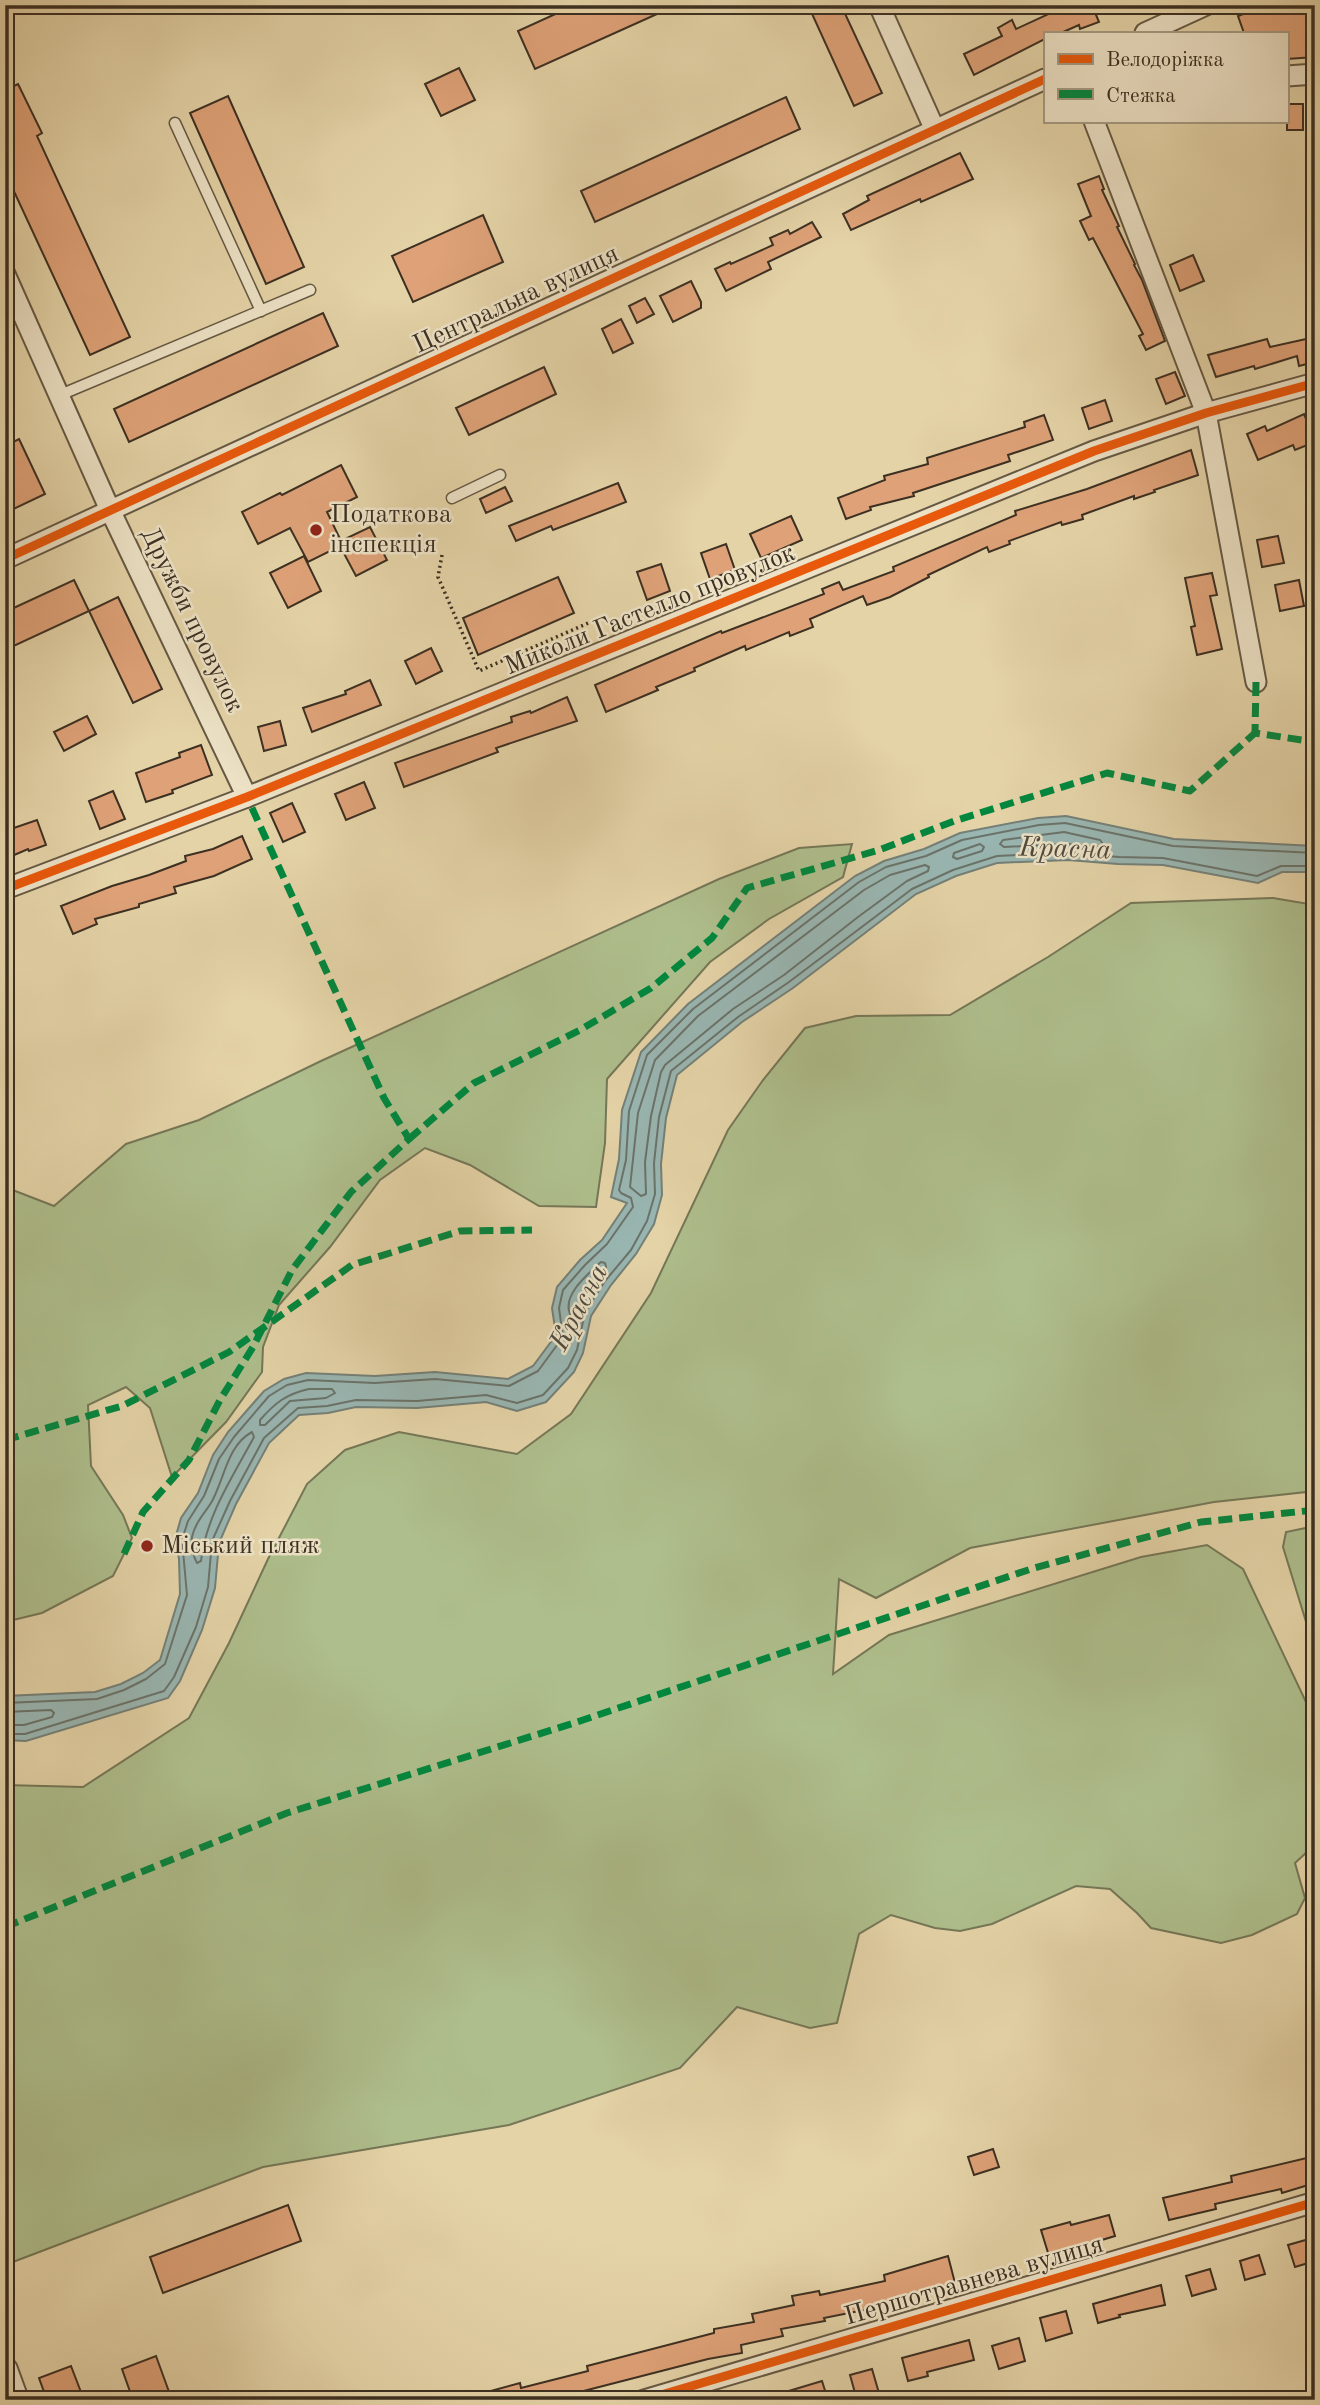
<svg xmlns="http://www.w3.org/2000/svg" width="1320" height="2405" font-family="'Old Standard TT',serif">
  <style>
    .green { fill: #aebe8c; stroke: #757757; stroke-width: 2 }
    .water { fill: #99b6b2; stroke: #748078; stroke-width: 2 }
    .lines { fill: none; stroke-linecap: round; stroke-linejoin: round }
    .shore { stroke: #6a736a; stroke-width: 2 }
    .building { fill: #dfa278; stroke: #3c3022; stroke-width: 2 }
    .service-casing { stroke: #665943; stroke-width: 13 }
    .minor-casing { stroke: #665943; stroke-width: 23 }
    .tertiary-casing { stroke: #665943; stroke-width: 28 }
    .path { stroke: #3c3022; stroke-width: 3.5; stroke-dasharray: 2 3.5; stroke-linecap: butt }
    .service { stroke: #ede2c6; stroke-width: 10 }
    .minor { stroke: #ede2c6; stroke-width: 19 }
    .tertiary { stroke: #ede2c6; stroke-width: 24 }
    .quiet { stroke: #00873e; stroke-width: 7; stroke-dasharray: 14 7; stroke-linecap: butt }
    .cycleway-casing { stroke: #ede2c6; stroke-width: 13 }
    .cycleway { stroke: #e8590c; stroke-width: 9 }
    .poi-dot { fill: #8f2418; stroke: #ede2c6; stroke-width: 2.5 }
    .labels { text-anchor: middle; dominant-baseline: central; stroke-width: 5; stroke-linejoin: round; paint-order: stroke }
    .street-label { font-size: 26px; fill: #3c3022; stroke: #ede2c6 }
    .poi-label { font-size: 26px; fill: #3c3022; stroke: #ede2c6; text-anchor: start }
    .water-label { font-size: 28px; font-style: italic; fill: #4f4b3f; stroke: #ede2c6 }
  </style>
  <rect width="100%" height="100%" fill="#e4d3a7"/>
  <filter id="stains"><feTurbulence type="fractalNoise" baseFrequency=".00286" numOctaves="4"/><feColorMatrix values="0 0 0 0 .2 0 0 0 0 .09 0 0 0 0 .02 0 0 0 .5 -.17"/></filter>
  <radialGradient id="worn" r=".72"><stop offset=".6" stop-color="#630" stop-opacity="0"/><stop offset="1" stop-color="#630" stop-opacity=".3"/></radialGradient>
  <g class="green">
    <polygon points="852,844 843,877 769,919 710,962 607,1079 605,1143 596,1207 539,1206 470,1165 425,1148 380,1180 330,1247 279,1305 263,1347 262,1372 226,1422 172,1477 150,1408 126,1387 88,1405 91,1466 123,1515 132,1538 113,1576 42,1613 5,1622 5,1187 54,1206 126,1144 199,1120 321,1061 719,879 799,848"/>
    <polygon points="1273,898 1315,905 1315,1491 1214,1502 970,1548 876,1598 839,1579 833,1674 889,1635 1141,1557 1207,1545 1243,1569 1315,1721 1315,1849 1308,1851 1295,1863 1305,1898 1297,1914 1252,1935 1221,1943 1151,1928 1137,1913 1110,1889 1076,1886 992,1924 960,1931 935,1928 891,1915 859,1934 837,2023 810,2028 737,2007 680,2068 509,2125 263,2167 5,2265 5,1785 83,1787 189,1718 229,1643 268,1559 307,1484 345,1450 399,1432 517,1454 571,1414 651,1293 728,1130 763,1080 805,1028 856,1016 950,1015 1048,957 1131,903"/>
    <polygon points="1315,1526 1315,1651 1283,1547 1286,1532"/>
  </g>
  <polygon class="water" points="1066,816 1174,839 1315,846 1315,872 1282,872 1258,883 1163,865 1118,864 1068,860 997,863 956,876 916,894 793,988 742,1022 677,1075 666,1118 661,1164 662,1195 654,1224 636,1254 611,1285 591,1316 583,1353 574,1372 546,1402 517,1411 486,1402 417,1408 356,1407 328,1413 299,1415 269,1443 236,1504 219,1543 215,1588 202,1630 180,1681 168,1698 26,1741 5,1740 5,1696 95,1692 121,1684 143,1673 160,1660 180,1594 179,1559 175,1539 181,1518 198,1493 213,1455 228,1432 264,1391 284,1379 306,1373 375,1376 435,1372 508,1379 533,1366 556,1335 552,1308 557,1287 580,1260 602,1240 627,1203 611,1197 619,1159 622,1110 641,1052 688,1004 855,876 884,861 924,849 960,833 1038,818"/>
  <g class="lines">
    <g class="shore">
      <polygon points="1064,832 1100,840 1103,844 1099,847 1068,844 1004,847 1000,844 1003,840"/>
      <polygon points="980,844 984,847 982,851 957,859 953,857 954,853"/>
      <polygon points="925,865 929,867 928,871 907,881 858,917 784,975 733,1009 665,1065 661,1072 651,1116 645,1162 646,1194 641,1196 630,1187 638,1113 655,1060 698,1016 864,890 890,875"/>
      <path d="M601 1262 605 1263 606 1267 575 1313 570 1314C562 1295 588 1274 601 1262Z"/>
      <path d="M309 1389H332L335 1393 326 1398 290 1401 265 1425H260V1420C275 1403 286 1394 309 1389Z"/>
      <path d="M252 1432 254 1437C233 1476 206 1516 201 1561L197 1563C193 1556 191 1545 192 1537 195 1523 204 1514 211 1503 224 1481 227 1445 252 1432Z"/>
      <polyline points="5,1703 97,1699 124,1690 146,1679 165,1664 187,1595 182,1540 188,1521 204,1496 219,1459 234,1437 269,1396 287,1385 308,1380 375,1383 435,1379 509,1386 538,1371 563,1337 559,1308 563,1290 585,1265 607,1244 633,1207 631,1198 621,1193 619,1190 626,1160 629,1111 647,1055 693,1009 859,882 886,867 926,856 962,840 1039,825 1065,823 1173,846 1315,853"/>
      <polyline points="5,1712 51,1710 54,1713 52,1717 24,1725 5,1725"/>
      <polyline points="5,1734 25,1734 164,1691 174,1677 196,1627 208,1587 212,1541 230,1501 264,1438 298,1408 327,1406 356,1400 417,1401 486,1395 517,1403 543,1395 568,1368 577,1350 585,1312 605,1281 631,1250 647,1221 655,1194 654,1163 659,1117 671,1071 738,1017 789,982 912,889 953,870 997,856 1068,853 1119,857 1163,858 1257,876 1281,866 1315,866"/>
    </g>
  </g>
  <g class="building">
    <polygon points="575,5 677,5 535,69 518,31"/>
    <polygon points="808,5 841,5 882,93 854,106"/>
    <polygon points="1068,5 1092,5 1099,22 1080,29 1079,25 1061,33 1045,33 1045,39 974,75 964,54 1002,36 998,28 1012,20 1016,29"/>
    <polygon points="1267,5 1315,5 1315,57 1287,59 1287,33 1244,33 1238,16"/>
    <polygon points="459,68 475,100 441,116 425,84"/>
    <polygon points="18,84 42,133 37,136 130,337 90,355 5,172 5,90"/>
    <polygon points="228,96 304,267 266,284 190,113"/>
    <polygon points="786,97 800,129 595,222 581,191"/>
    <rect x="1287" y="104" width="16" height="26"/>
    <polygon points="960,153 973,179 921,202 920,199 851,230 843,214 869,200 867,196"/>
    <polygon points="1099,176 1104,189 1102,190 1119,226 1117,227 1135,264 1134,265 1142,280 1165,341 1146,350 1139,336 1143,334 1093,238 1089,240 1080,221 1091,216 1078,184"/>
    <polygon points="483,215 503,262 413,302 392,256"/>
    <polygon points="812,222 821,237 768,262 771,269 726,291 715,269 730,262 731,264 773,245 770,238 788,230 790,234"/>
    <polygon points="1193,255 1204,281 1180,291 1170,265"/>
    <polygon points="691,281 701,302 701,308 673,322 660,296"/>
    <polygon points="645,298 654,314 637,323 629,306"/>
    <polygon points="323,313 338,346 129,442 114,409"/>
    <polygon points="621,319 633,343 613,353 602,329"/>
    <polygon points="1315,337 1315,362 1299,366 1297,356 1255,369 1254,366 1216,377 1208,355 1267,339 1270,347"/>
    <polygon points="544,367 556,394 469,435 456,408"/>
    <polygon points="1175,372 1185,396 1166,404 1156,379"/>
    <polygon points="1105,400 1112,421 1089,429 1082,408"/>
    <polygon points="1304,414 1315,442 1295,450 1293,445 1258,460 1247,434 1265,426 1267,431"/>
    <polygon points="1044,415 1053,440 1008,455 1010,461 913,493 914,496 870,507 871,510 846,519 838,498 885,480 884,476 928,464 927,458 1025,427 1024,422"/>
    <polygon points="19,439 45,494 5,513 5,446"/>
    <polygon points="1191,450 1198,475 1154,490 1155,492 1134,499 1134,496 1082,515 1083,519 1062,525 1061,522 1009,541 1010,544 989,552 987,547 928,575 929,577 890,597 867,605 863,596 810,619 813,627 790,636 789,632 746,650 745,646 694,668 695,671 656,687 658,690 606,712 595,685 721,631 722,633 824,594 822,589 839,582 843,590 894,571 893,567 1016,515 1015,511 1087,489"/>
    <polygon points="341,465 357,497 327,512 341,541 370,527 387,560 356,576 340,546 308,562 290,528 258,544 242,512 280,493 282,495"/>
    <polygon points="618,483 626,502 553,530 551,526 516,541 509,526"/>
    <polygon points="505,487 512,501 486,513 480,499"/>
    <polygon points="791,516 802,540 761,558 750,534"/>
    <polygon points="1278,536 1284,563 1262,567 1257,540"/>
    <polygon points="726,544 735,570 710,579 701,553"/>
    <polygon points="304,556 321,591 288,608 270,573"/>
    <polygon points="661,564 670,591 647,600 637,572"/>
    <polygon points="1212,573 1217,595 1210,596 1222,649 1197,655 1191,627 1195,626 1185,578"/>
    <polygon points="558,577 574,613 478,655 463,618"/>
    <polygon points="74,580 89,611 5,650 5,612"/>
    <polygon points="1299,580 1304,606 1280,611 1275,585"/>
    <polygon points="118,597 162,689 133,703 89,611"/>
    <polygon points="431,648 442,671 416,684 405,661"/>
    <polygon points="370,680 381,705 312,732 303,708 346,694 345,691"/>
    <polygon points="567,697 577,721 496,748 498,752 404,787 395,763 512,722 511,717 530,711 531,713"/>
    <polygon points="87,716 96,734 64,751 54,732"/>
    <polygon points="280,721 286,745 264,751 258,727"/>
    <polygon points="201,745 212,775 172,790 173,793 146,802 136,773 180,757 179,753"/>
    <polygon points="364,782 375,808 346,820 335,794"/>
    <polygon points="113,791 125,819 100,829 89,801"/>
    <polygon points="292,803 305,832 283,842 270,813"/>
    <polygon points="37,820 46,845 29,851 28,849 5,859 5,831"/>
    <polygon points="242,836 252,859 214,876 174,887 176,893 139,904 139,907 95,919 97,924 73,934 61,906 112,886 149,875 186,861 185,856 213,849"/>
    <polygon points="993,2149 999,2167 974,2175 968,2157"/>
    <polygon points="1315,2156 1315,2183 1282,2193 1281,2189 1215,2204 1216,2209 1169,2220 1163,2198 1232,2182 1231,2176"/>
    <polygon points="288,2205 301,2241 163,2293 150,2257"/>
    <polygon points="1109,2215 1115,2236 1049,2256 1041,2230 1070,2222 1071,2225"/>
    <polygon points="1309,2239 1315,2261 1295,2267 1288,2245"/>
    <polygon points="1259,2255 1265,2274 1245,2280 1240,2261"/>
    <polygon points="948,2256 955,2283 869,2309 824,2318 825,2321 781,2329 783,2336 741,2345 742,2353 708,2359 568,2395 569,2400 477,2400 476,2395 520,2383 521,2388 588,2371 587,2366 714,2333 714,2329 754,2322 752,2314 794,2305 792,2296 819,2291 820,2295 885,2281 884,2275"/>
    <polygon points="1210,2269 1216,2289 1192,2296 1186,2276"/>
    <polygon points="1161,2285 1165,2305 1119,2315 1120,2317 1098,2323 1093,2304"/>
    <polygon points="1066,2311 1072,2333 1046,2341 1040,2318"/>
    <polygon points="1019,2338 1025,2361 999,2369 992,2346"/>
    <polygon points="969,2340 974,2360 927,2372 928,2376 908,2381 902,2358"/>
    <polygon points="156,2356 172,2400 133,2400 122,2369"/>
    <polygon points="71,2366 84,2400 47,2400 39,2378"/>
    <polygon points="872,2369 881,2400 857,2400 850,2375"/>
    <polygon points="822,2381 828,2400 773,2400 772,2396"/>
  </g>
  <g class="lines">
    <g class="service-casing">
      <g id="service">
        <polyline points="175,123 261,311"/>
        <polyline points="60,395 310,290"/>
        <polyline points="452,498 500,475"/>
      </g>
    </g>
    <g class="minor-casing">
      <g id="minor">
        <polyline points="879,5 935,130"/>
        <polyline points="1145,33 1206,5"/>
        <polyline points="1287,76 1315,74"/>
        <polyline points="1094,121 1206,413 1256,682"/>
        <polyline points="5,274 110,510 247,797"/>
        <polyline points="5,559 1045,79"/>
        <polyline points="5,889 247,797 1094,451 1206,413 1315,383"/>
        <polyline points="644,2400 1315,2202"/>
      </g>
    </g>
    <g class="tertiary-casing">
      <polyline id="tertiary" points="5,2370 16,2400"/>
    </g>
    <polyline class="path" points="442,555 438,577 479,671 602,617"/>
    <use href="#service" class="service"/>
    <use href="#minor" class="minor"/>
    <use href="#tertiary" class="tertiary"/>
    <g class="quiet">
      <polyline points="1256,682 1255,733 1315,742"/>
      <polyline points="409,1139 474,1083 580,1030 651,988 712,938 747,888 879,850 954,821 1107,773 1190,791 1255,733"/>
      <polyline points="5,1440 122,1406 229,1352 352,1265 460,1231 532,1230"/>
      <polyline points="124,1554 143,1512 189,1460 220,1400 253,1347 292,1270 351,1192 409,1139 384,1098 247,797"/>
      <polyline points="5,1927 287,1813 574,1723 1031,1569 1201,1522 1315,1510"/>
    </g>
    <g class="cycleway-casing">
      <g id="cycleway">
        <polyline points="5,559 1045,79"/>
        <polyline points="5,889 247,797 1094,451 1206,413 1315,383"/>
        <polyline points="644,2400 1315,2202"/>
      </g>
    </g>
    <use href="#cycleway" class="cycleway"/>
  </g>
  <g class="poi-dot">
    <circle cx="316" cy="530" r="7"/>
    <circle cx="147" cy="1546" r="7"/>
  </g>
  <g class="labels">
    <g class="street-label">
      <text transform="translate(516 300) rotate(-25)">Центральна вулиця</text>
      <text transform="translate(650 610) rotate(-22)">Миколи Гастелло провулок</text>
      <text transform="translate(192 620) rotate(64)">Дружби провулок</text>
      <text transform="translate(974 2281) rotate(-16)">Першотравнева вулиця</text>
    </g>
    <g class="poi-label">
      <text x="330" y="515">Податкова<tspan x="330" dy="30">інспекція</tspan></text>
      <text x="161" y="1546">Міський пляж</text>
    </g>
    <g class="water-label">
      <text transform="translate(1065 850) rotate(2)">Красна</text>
      <text transform="translate(580 1308) rotate(-62)">Красна</text>
    </g>
  </g>
  <rect width="1320" height="2405" fill="none" stroke="#e4d3a7" stroke-width="28"/>
  <rect x="7" y="7" width="1306" height="2391" fill="none" stroke="#3c3022" stroke-width="3.5"/>
  <rect x="14" y="14" width="1292" height="2377" fill="none" stroke="#3c3022" stroke-width="2"/>
  <rect x="1044" y="32" width="245" height="91" fill="#ede2c6" stroke="#a69b84" stroke-width="2"/>
  <rect x="1058" y="54" width="35" height="10" fill="#e8590c" stroke="#a69b84" stroke-width="2"/>
  <text x="1106" y="66" font-size="21" fill="#3c3022">Велодоріжка</text>
  <rect x="1058" y="89" width="35" height="10" fill="#00873e" stroke="#a69b84" stroke-width="2"/>
  <text x="1106" y="102" font-size="21" fill="#3c3022">Стежка</text>
  <rect width="100%" height="100%" filter="url(#stains)"/>
  <rect width="100%" height="100%" fill="url(#worn)"/>
</svg>
